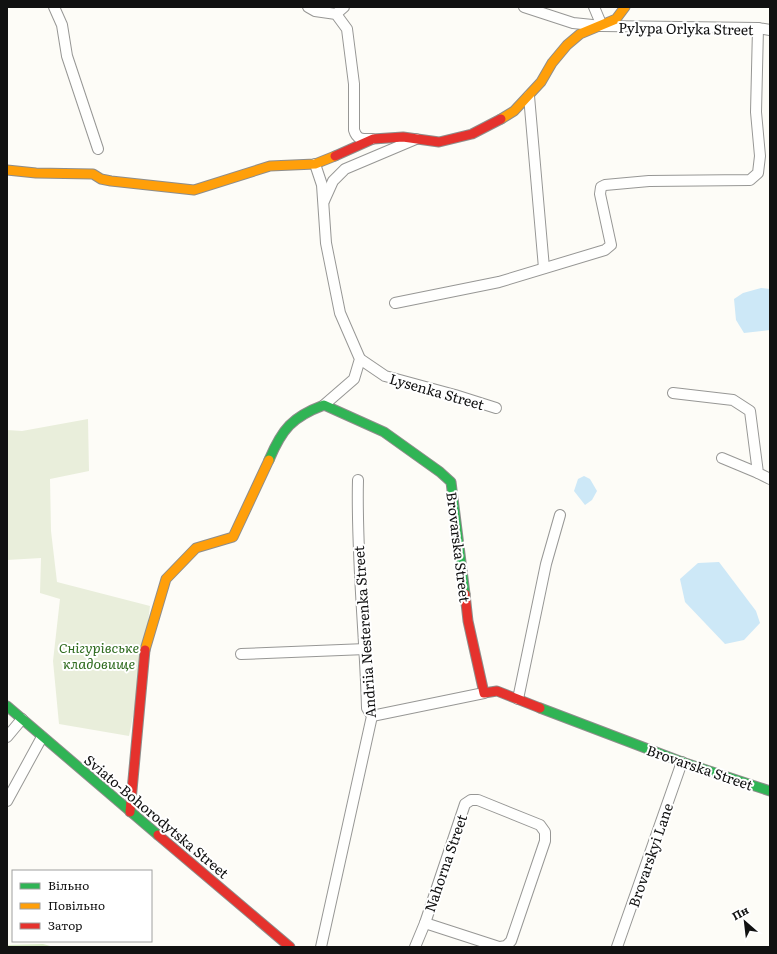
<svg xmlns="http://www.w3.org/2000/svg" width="777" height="954" font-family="Literata,serif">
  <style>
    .forest { fill: #d8eac5 }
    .cemetery { fill: #e9eedb }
    .water { fill: #cde8f7 }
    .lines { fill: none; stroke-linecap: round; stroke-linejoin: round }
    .street-casing { stroke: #979795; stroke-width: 12 }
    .fast-casing { stroke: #8e8d8b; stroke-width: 11 }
    .slow-casing { stroke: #8e8d8b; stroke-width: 11 }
    .jam-casing { stroke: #8e8d8b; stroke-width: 11 }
    .street { stroke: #fffffe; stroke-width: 10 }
    .fast { stroke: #30b455; stroke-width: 9 }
    .slow { stroke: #ff9f0a; stroke-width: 9 }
    .jam { stroke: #e5322d; stroke-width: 9 }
    .labels { text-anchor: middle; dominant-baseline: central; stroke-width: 4; stroke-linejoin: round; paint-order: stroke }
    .street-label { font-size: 14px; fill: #111; stroke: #fff }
    .park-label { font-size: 14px; font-style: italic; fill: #2f6b1f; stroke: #fff }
  </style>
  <rect width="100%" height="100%" fill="#fdfcf7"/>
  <polygon class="forest" points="43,944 54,947 7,947 7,945"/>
  <polygon class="cemetery" points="88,419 89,471 50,479 51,531 57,582 150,606 142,672 129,736 59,724 53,661 60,599 40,593 41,558 7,560 7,430 22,431"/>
  <g class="water">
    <polygon points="761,288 770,289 770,330 744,333 736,320 734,299 743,293"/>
    <polygon points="584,476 590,479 597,491 592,500 585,505 574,491 578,479"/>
    <polygon points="719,562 756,611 760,623 744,640 725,644 685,602 680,579 698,563"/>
  </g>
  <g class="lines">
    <g class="street-casing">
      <g id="street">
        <polyline points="54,7 62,25 67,56 98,149"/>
        <path d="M308 7 315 11 336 14 347 29 354 84V130C357 140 362 139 372 139"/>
        <polyline points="524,7 573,23 602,26 758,28 770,30"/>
        <polyline points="594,7 602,26"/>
        <polyline points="336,14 344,7"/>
        <polyline points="529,96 544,268"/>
        <polyline points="315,164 322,185 326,243 340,313 360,359 354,379 324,405"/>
        <polyline points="324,201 333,181 345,169 416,139"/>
        <polyline points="395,303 499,282 605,250 611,245 600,194 601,187 605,185 649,181 750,180 758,173 760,156 756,112 758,28"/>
        <polyline points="360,359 385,376 455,395 496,408"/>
        <polyline points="673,393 733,400 750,411 758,473 770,479"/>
        <polyline points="722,458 758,473"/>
        <polyline points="241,654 366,649"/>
        <polyline points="518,699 546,564 560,515"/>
        <polyline points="372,716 484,693"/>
        <polyline points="7,737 22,719"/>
        <polyline points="7,801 42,737"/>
        <polyline points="425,923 499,947"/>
        <path d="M321 947 372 716 367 708C365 632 356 556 358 480"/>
        <polyline points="415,947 425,923 465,804 471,800 478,800 540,825 545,832 545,841 511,941 506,946 500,947"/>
        <polyline points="617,947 682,762"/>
      </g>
    </g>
    <g class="fast-casing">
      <g id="fast">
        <path d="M269 460C282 429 292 417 324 405L384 432 440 472 451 482 465 594"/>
        <polyline points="7,706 158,835"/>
        <polyline points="540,708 682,762 770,791"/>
      </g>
    </g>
    <g class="slow-casing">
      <g id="slow">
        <polyline points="501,119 514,111 541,82 552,63 567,45 580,34 616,19 625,7"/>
        <polyline points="7,170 36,173 93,174 101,179 111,181 194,190 270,166 315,164 335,156"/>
        <polyline points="145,650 166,579 196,548 233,537 269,460"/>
      </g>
    </g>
    <g class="jam-casing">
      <g id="jam">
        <polyline points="335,156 373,139 403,137 439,142 472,134 501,119"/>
        <polyline points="465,594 468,621 484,693 497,691 540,708"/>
        <polyline points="130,812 145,650"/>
        <polyline points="158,835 290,947"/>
      </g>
    </g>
    <use href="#street" class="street"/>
    <use href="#fast" class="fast"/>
    <use href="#slow" class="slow"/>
    <use href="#jam" class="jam"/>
  </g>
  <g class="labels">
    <g class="street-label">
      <text transform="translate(686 28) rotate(1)">Pylypa Orlyka Street</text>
      <text transform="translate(437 391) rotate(16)">Lysenka Street</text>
      <text transform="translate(459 547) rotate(83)">Brovarska Street</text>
      <text transform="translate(364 632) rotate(-94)">Andriia Nesterenka Street</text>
      <text transform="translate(700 767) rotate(19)">Brovarska Street</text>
      <text transform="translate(157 816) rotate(40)">Sviato-Bohorodytska Street</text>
      <text transform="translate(650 855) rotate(-71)">Brovarskyi Lane</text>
      <text transform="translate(445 863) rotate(-71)">Nahorna Street</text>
    </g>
    <g class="park-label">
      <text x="99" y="647">Снігурівське<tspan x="99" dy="16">кладовище</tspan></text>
    </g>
  </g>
  <rect width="777" height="954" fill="none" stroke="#111111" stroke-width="16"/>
  <rect x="12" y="870" width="140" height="72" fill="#ffffff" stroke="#a0a0a0"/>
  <rect x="20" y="883" width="20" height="6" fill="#30b455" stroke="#a0a0a0"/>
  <text x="48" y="890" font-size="12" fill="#111111">Вільно</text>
  <rect x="20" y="903" width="20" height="6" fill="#ff9f0a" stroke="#a0a0a0"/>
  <text x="48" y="910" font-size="12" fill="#111111">Повільно</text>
  <rect x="20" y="923" width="20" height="6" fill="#e5322d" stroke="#a0a0a0"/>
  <text x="48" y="930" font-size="12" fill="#111111">Затор</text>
  <g transform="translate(745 922) rotate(332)" stroke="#ffffff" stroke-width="3" paint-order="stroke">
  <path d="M0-3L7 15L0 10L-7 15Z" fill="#111111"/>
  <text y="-6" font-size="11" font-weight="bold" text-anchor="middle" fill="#111111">Пн</text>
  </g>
</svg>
